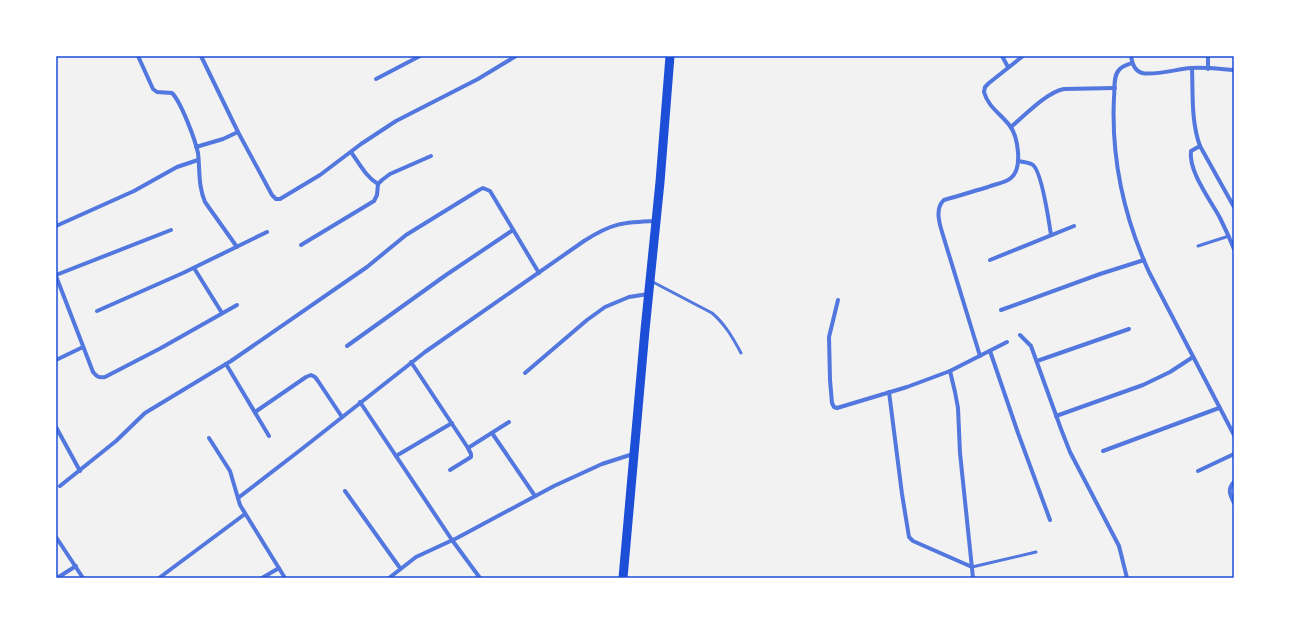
<svg xmlns="http://www.w3.org/2000/svg" width="1290" height="634" font-family="Raleway,sans-serif">
  <style>
    .lines { fill: none; stroke-linecap: round; stroke-linejoin: round }
    .service { stroke: #5277de; stroke-width: 3 }
    .minor { stroke: #5277de; stroke-width: 4 }
    .primary { stroke: #1d4ed8; stroke-width: 9 }
    .neatline { fill: none; stroke: #1d4ed8; stroke-width: 1.5 }
  </style>
  <rect width="100%" height="100%" fill="#f2f2f2"/>
  <g class="lines">
    <g class="service">
      <polyline points="1198,246 1229,236"/>
      <path d="M651 281 712 313C725 324 733 338 741 353"/>
      <polyline points="972,567 1036,552"/>
    </g>
    <g class="minor">
      <path d="M138 56 153 89 157 92 172 93C181 102 195 139 198 153 200 169 198 186 205 202L237 247"/>
      <polyline points="1002,56 1008,67"/>
      <path d="M1131 56C1132 63 1134 71 1142 73 1154 76 1177 69 1191 68 1205 67 1220 69 1234 70"/>
      <polyline points="1208,56 1208,69"/>
      <path d="M1132 63C1127 65 1122 66 1119 70 1113 76 1115 89 1114 97 1111 157 1124 217 1149 272L1234 435"/>
      <path d="M1192 68C1193 94 1191 122 1200 146L1234 207"/>
      <polyline points="376,79 420,56"/>
      <path d="M1011 127C1025 115 1047 92 1064 89L1115 88"/>
      <polyline points="238,132 272,195 276,199 280,199 320,175 361,144 396,121 478,79 516,56"/>
      <path d="M1200 146 1191 151C1188 171 1211 201 1220 218 1225 228 1230 239 1234 249"/>
      <polyline points="196,147 223,139 238,132 201,56"/>
      <path d="M351 152C359 163 366 177 378 184"/>
      <path d="M1018 161C1022 162 1029 162 1033 165 1042 172 1049 222 1051 235"/>
      <polyline points="56,226 134,191 177,167 198,160"/>
      <polyline points="301,245 374,201 377,195 378,184 382,180 390,174 431,156"/>
      <polyline points="990,260 1074,226"/>
      <polyline points="194,268 222,313"/>
      <polyline points="56,275 171,230"/>
      <path d="M56 276 93 372C97 377 99 378 105 377L161 348 237 305"/>
      <polyline points="838,300 829,337 830,380 832,403 834,407 837,408 907,387 950,371 1007,342"/>
      <polyline points="1001,310 1100,274 1144,260"/>
      <polyline points="97,311 183,273 267,232"/>
      <polyline points="1020,335 1031,346 1061,429 1070,452 1119,546 1127,578"/>
      <polyline points="347,346 446,275 513,230"/>
      <polyline points="990,351 1018,433 1050,520"/>
      <path d="M980 356 942 232C939 222 935 208 944 200 959 196 974 191 988 187 995 184 1005 183 1011 178 1023 168 1018 137 1010 126 1001 114 988 107 984 92L985 87 989 83 1023 56"/>
      <polyline points="56,360 83,347"/>
      <polyline points="1037,361 1129,329"/>
      <polyline points="411,362 468,448 471,454 471,457 450,470"/>
      <polyline points="226,364 269,436"/>
      <polyline points="950,371 955,392 958,408 960,453 973,578"/>
      <polyline points="525,373 587,320 605,307 629,297 648,294"/>
      <polyline points="889,392 902,494 909,537 913,541 972,567"/>
      <polyline points="360,402 452,540 480,578"/>
      <polyline points="255,412 306,377 311,375 315,377 318,381 342,417"/>
      <polyline points="1056,416 1143,385 1170,372 1193,357"/>
      <polyline points="56,427 80,471"/>
      <polyline points="492,433 535,496"/>
      <polyline points="209,438 230,471 240,505 285,578"/>
      <polyline points="468,448 509,422"/>
      <polyline points="1103,451 1219,408"/>
      <polyline points="396,456 452,423"/>
      <polyline points="1198,471 1234,454"/>
      <path d="M1234 482C1227 489 1230 495 1234 503"/>
      <polyline points="60,486 116,441 145,413 231,361 367,267 406,235 479,190 483,188 490,191 539,273"/>
      <polyline points="345,491 400,568"/>
      <path d="M238 498 303 448 425 352 584 241C612 223 623 222 656 221"/>
      <polyline points="56,537 83,578"/>
      <polyline points="57,578 76,566"/>
      <polyline points="159,578 245,514"/>
      <polyline points="262,578 279,568"/>
      <polyline points="389,578 416,557 457,538 554,486 602,464 633,454"/>
    </g>
    <polyline class="primary" points="623,578 645,330 660,182 670,56"/>
  </g>
  <rect width="1290" height="634" fill="none" stroke="#ffffff" stroke-width="114"/>
  <rect x="57" y="57" width="1176" height="520" class="neatline"/>
</svg>
